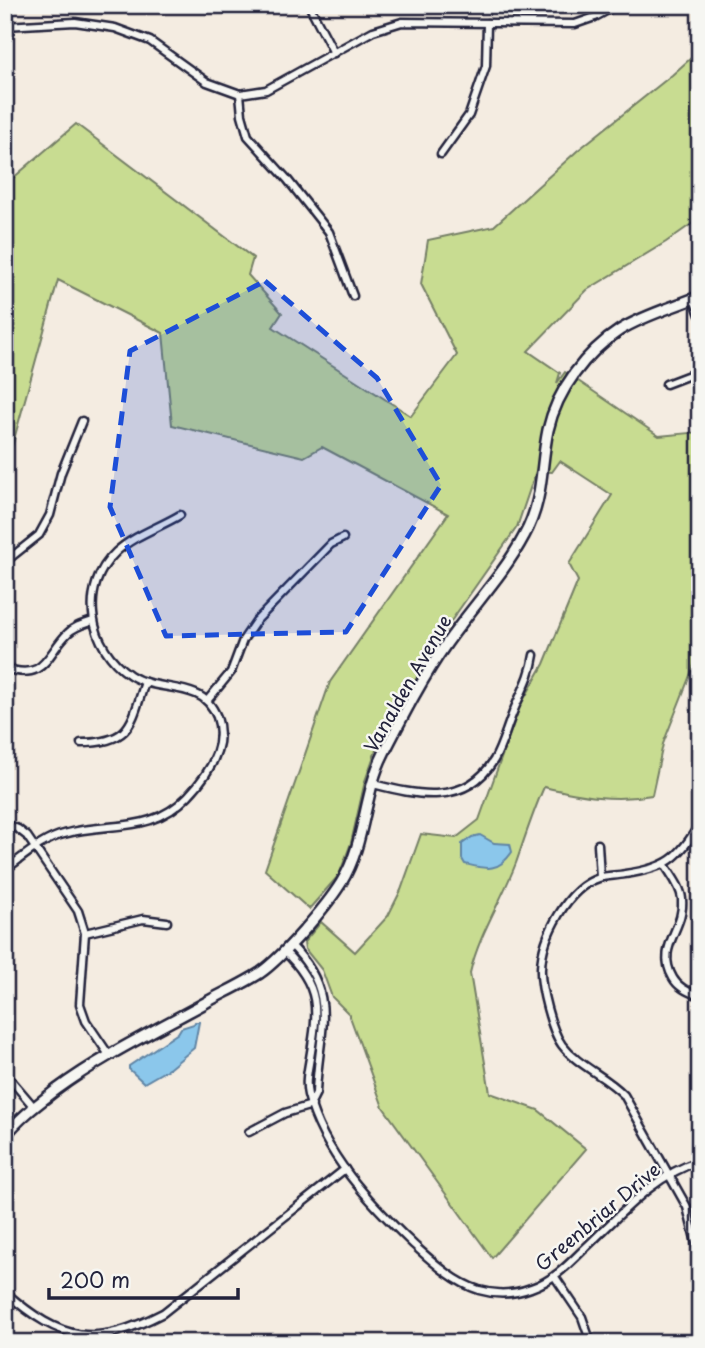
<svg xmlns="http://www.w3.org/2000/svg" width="705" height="1348" font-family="'Playpen Sans',sans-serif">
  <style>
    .green { fill: #c8dc91; stroke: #757f66; stroke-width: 2 }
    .water { fill: #8bc7eb; stroke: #6185a5; stroke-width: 2 }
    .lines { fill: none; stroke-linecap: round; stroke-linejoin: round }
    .minor-casing { stroke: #22223b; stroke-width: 11 }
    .secondary-casing { stroke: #22223b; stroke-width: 14 }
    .minor { stroke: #f6f6f2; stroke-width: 6 }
    .secondary { stroke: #f6f6f2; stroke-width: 9 }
    .marked { fill: #1d4ed8; fill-opacity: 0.2; stroke: #1d4ed8; stroke-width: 5; stroke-dasharray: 14 9; stroke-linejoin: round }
    .labels { text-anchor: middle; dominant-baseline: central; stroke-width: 5; stroke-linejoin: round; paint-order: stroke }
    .street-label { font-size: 19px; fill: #22223b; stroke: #f6f6f2 }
  </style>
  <rect width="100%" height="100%" fill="#f4ece1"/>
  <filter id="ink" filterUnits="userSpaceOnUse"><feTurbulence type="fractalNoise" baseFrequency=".0143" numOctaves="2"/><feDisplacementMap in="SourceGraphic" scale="14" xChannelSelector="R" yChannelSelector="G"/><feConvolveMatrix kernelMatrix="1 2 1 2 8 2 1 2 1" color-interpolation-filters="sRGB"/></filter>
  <g filter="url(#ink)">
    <path class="green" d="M700 50V218L666 242 587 290 528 351 560 373 557 383 565 372 659 436 700 432V650L663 744 652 795C614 802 582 796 544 787 533 812 525 837 516 863 502 900 479 934 470 973L490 1093 538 1110 586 1149 492 1258 383 1107 349 1014 332 997 322 970 305 949 304 942 321 922 355 952 388 916 401 890 421 834 456 838 479 820 520 706 544 664 578 581 569 564 612 495 560 461 552 472 536 471 517 527 449 624 380 739 365 781 351 843 339 875 309 909 265 870 330 682 448 514 322 447 304 457 172 425 163 333 58 280 5 472V185L76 124 253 258 248 275 282 313 273 327 411 416 457 355 421 284 428 240 494 226 577 151 672 75Z"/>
    <g class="water">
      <path d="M480 835 494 843 510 844 512 852C498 873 486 869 465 864L462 859V844L472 837Z"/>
      <polygon points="195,1022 199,1022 194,1048 170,1068 144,1083 129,1069 129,1066 178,1033 181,1028 194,1024"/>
    </g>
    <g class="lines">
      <g class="minor-casing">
        <g id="minor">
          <polyline points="309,5 334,53"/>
          <polyline points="5,26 75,22 115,28 150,41 207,82 240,94 266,90 373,31 402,22 575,24 595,17 617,5"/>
          <polyline points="240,94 242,115 248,136 287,179 329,232 353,296"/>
          <polyline points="441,154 469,115 486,66 487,23"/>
          <polyline points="694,299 700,315"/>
          <polyline points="666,384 700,371"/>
          <polyline points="5,562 39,535 50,515 61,473 82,421"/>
          <path d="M5 668C46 682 46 654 68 633 75 626 84 624 93 621"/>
          <polyline points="207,701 231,672 243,640 256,621 331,544 343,538"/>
          <path d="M81 743C131 743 131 724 145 682"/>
          <path d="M373 784C416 795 465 807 494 760 502 746 506 730 512 715 520 694 531 677 534 655"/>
          <path d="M700 823C679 859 667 868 625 874 616 876 607 875 599 878 567 888 542 937 541 968 540 987 551 1030 562 1045 578 1066 606 1076 624 1095L687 1207 700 1259"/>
          <polyline points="5,824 18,829 27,836 78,911 85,933 80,1004 86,1021 109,1055"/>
          <polyline points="598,844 600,877"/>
          <path d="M665 865C671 875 681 887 682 899 685 929 655 947 673 978 678 987 690 993 700 996"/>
          <path d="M5 870C23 857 43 839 64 834 110 821 151 835 188 796 208 775 227 746 217 717 213 707 206 698 196 694 175 685 150 688 130 675 89 648 78 588 116 552 133 536 160 527 180 515"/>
          <polyline points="85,933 143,919 167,922"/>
          <path d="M290 944C341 995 318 1031 316 1093L312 1101"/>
          <path d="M284 951C322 987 318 1010 310 1058 308 1070 305 1082 308 1095 323 1154 371 1204 414 1245 433 1262 454 1282 479 1290 496 1295 515 1294 531 1288 552 1281 567 1266 582 1251 617 1219 652 1175 700 1161"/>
          <polyline points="5,1073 34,1107"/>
          <polyline points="249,1132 285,1113 312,1105"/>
          <polyline points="555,1277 582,1317 591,1343"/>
          <path d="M5 1292C62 1342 95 1348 163 1313L345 1169"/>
        </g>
      </g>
      <g class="secondary-casing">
        <path id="secondary" d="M5 1136C19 1118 38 1104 56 1090 102 1056 154 1031 205 1003 223 993 243 984 260 973 283 957 326 907 341 883 366 843 363 794 384 753 403 716 423 677 447 643 472 607 504 574 524 536 544 500 540 468 548 430 557 390 586 352 620 330 644 315 674 307 700 296"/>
      </g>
      <use href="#minor" class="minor"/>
      <use href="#secondary" class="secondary"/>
    </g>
  </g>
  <path class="marked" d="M265 281 377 378 441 485 346 632 166 636 110 507 130 351Z"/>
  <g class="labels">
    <g class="street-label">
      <text transform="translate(407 683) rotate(-60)">Vanalden Avenue</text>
      <text transform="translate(597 1216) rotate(-40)">Greenbriar Drive</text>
    </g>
  </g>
  <rect width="705" height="1348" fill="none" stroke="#f6f6f2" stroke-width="28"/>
  <rect x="14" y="14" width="677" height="1320" fill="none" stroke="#22223b" stroke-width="2.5" filter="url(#ink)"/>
  <path d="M49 1288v10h189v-10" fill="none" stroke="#22223b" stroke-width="3.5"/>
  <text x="60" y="1288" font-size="21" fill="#22223b" stroke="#f6f6f2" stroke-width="5" paint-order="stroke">200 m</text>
</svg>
